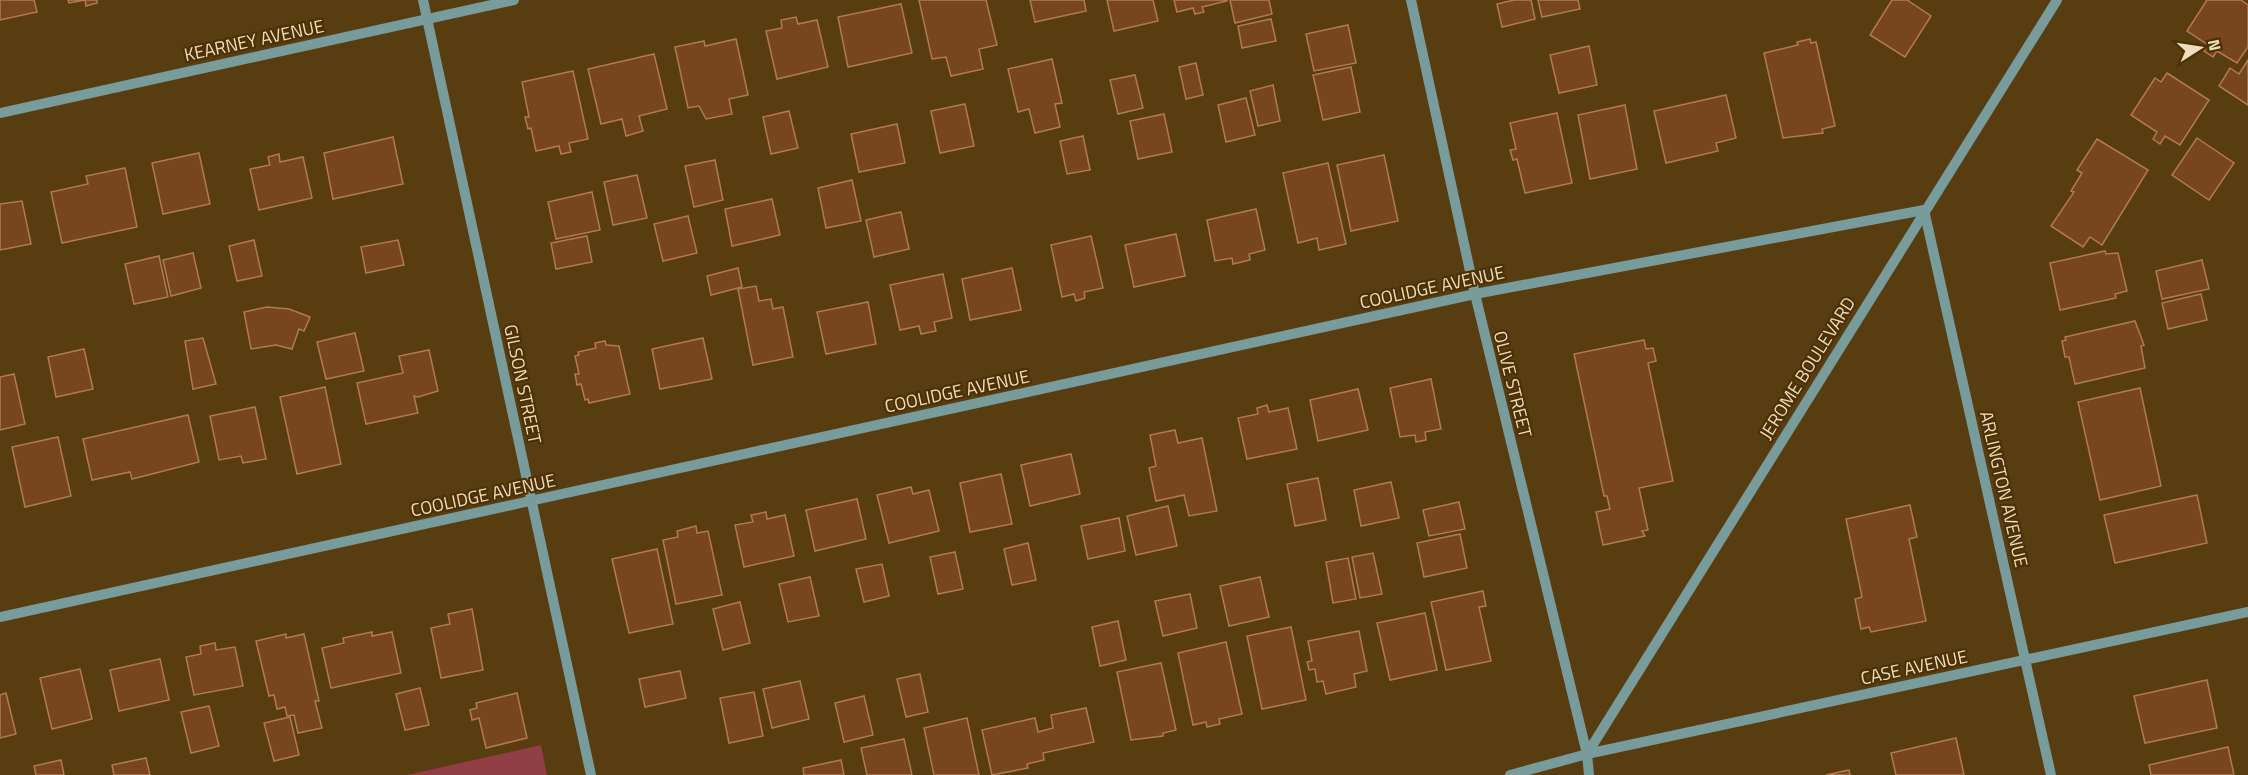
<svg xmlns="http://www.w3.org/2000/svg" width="2248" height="775" font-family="'Titillium Web',sans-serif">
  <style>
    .green { fill: #913e46 }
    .building { fill: #77451e; stroke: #b17a53; stroke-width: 1.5 }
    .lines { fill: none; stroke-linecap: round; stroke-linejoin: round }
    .minor { stroke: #789b9b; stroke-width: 10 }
    .labels { text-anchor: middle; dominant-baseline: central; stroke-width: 4.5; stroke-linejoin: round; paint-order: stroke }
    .street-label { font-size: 18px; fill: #f0dcc0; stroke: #4c3203 }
  </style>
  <rect width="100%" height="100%" fill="#573d10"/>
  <polygon class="green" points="541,745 547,775 407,775"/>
  <g class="building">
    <polygon points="0,0 34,0 37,12 0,20"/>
    <polygon points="68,0 97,0 97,3 86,6 85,0 69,3"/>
    <polygon points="919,0 986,0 997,45 979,49 983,69 951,76 946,57 932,59"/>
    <polygon points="1030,0 1084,0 1086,11 1035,22"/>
    <polygon points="1107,0 1153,0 1158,21 1114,31"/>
    <polygon points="1174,0 1227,0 1227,1 1202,7 1204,12 1195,14 1193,8 1177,12"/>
    <polygon points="1230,0 1269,0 1272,14 1235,23"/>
    <polygon points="1514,0 1531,0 1535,19 1502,27 1497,4"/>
    <polygon points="1538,0 1578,0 1580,9 1542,17"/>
    <polygon points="1892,0 1907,0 1931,16 1905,57 1870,35"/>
    <polygon points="2207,0 2241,0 2248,5 2248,47 2237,63 2217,51 2213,57 2204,51 2208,45 2187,31"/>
    <polygon points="901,4 912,53 848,67 838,17"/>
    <polygon points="796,17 798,24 817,20 828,67 777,79 766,31 782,28 781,20"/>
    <polygon points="1271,19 1276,41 1242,48 1238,26"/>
    <polygon points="1348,25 1356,63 1314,71 1306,34"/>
    <polygon points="736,39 748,95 729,99 732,114 706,119 699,106 688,108 675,47 704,41 705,46"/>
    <polygon points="1810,39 1811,43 1816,42 1835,126 1822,129 1823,133 1783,138 1764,53 1798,45 1797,42"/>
    <polygon points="1589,46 1597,85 1559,93 1550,55"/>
    <polygon points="654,54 667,109 639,116 643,131 626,136 622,119 601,124 588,69"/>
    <polygon points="1052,59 1062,103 1055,104 1060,127 1035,133 1029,109 1018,112 1008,69"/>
    <polygon points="2248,60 2248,105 2219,86 2230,68 2239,74"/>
    <polygon points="1196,63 1203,95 1186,99 1179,67"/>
    <polygon points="1351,67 1360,112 1323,120 1313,75"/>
    <polygon points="573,71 588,139 569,143 571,152 561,154 559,146 536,151 531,128 528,129 525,117 529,117 522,82"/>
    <polygon points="2167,73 2209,100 2180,145 2165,136 2160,144 2153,139 2157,132 2131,115 2155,78 2161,82"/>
    <polygon points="1135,75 1143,108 1118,114 1110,80"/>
    <polygon points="1273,85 1280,121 1258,126 1250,91"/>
    <polygon points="1726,95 1736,138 1716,143 1718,151 1666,163 1654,111"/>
    <polygon points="1246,98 1255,135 1226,142 1218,105"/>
    <polygon points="965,104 974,146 940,153 931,111"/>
    <polygon points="1625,105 1637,169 1590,179 1578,115"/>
    <polygon points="789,111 798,148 771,154 763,117"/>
    <polygon points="1557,113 1572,183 1525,193 1517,159 1513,160 1510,150 1516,149 1510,123"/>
    <polygon points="1164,114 1172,152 1138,159 1130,121"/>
    <polygon points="897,124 905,163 859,172 851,134"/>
    <polygon points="1083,136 1090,170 1067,174 1060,141"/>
    <polygon points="393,137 403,184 333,199 324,153"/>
    <polygon points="2197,138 2234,163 2209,200 2172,175"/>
    <polygon points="2097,139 2148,170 2102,245 2090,237 2083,247 2051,226 2074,192 2071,191 2082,173 2077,170"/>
    <polygon points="199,153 210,204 163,214 152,163"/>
    <polygon points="279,154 280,162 303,157 312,198 259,210 250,169 270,165 268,157"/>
    <polygon points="1384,155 1398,221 1351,231 1337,165"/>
    <polygon points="715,160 723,200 694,207 685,166"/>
    <polygon points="1328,163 1346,244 1319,250 1317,238 1298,243 1283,173"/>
    <polygon points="125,168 137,227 62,243 51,192 88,184 86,176"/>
    <polygon points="637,175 647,218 613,225 604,182"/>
    <polygon points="852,180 861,221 826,228 818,188"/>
    <polygon points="592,192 600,230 556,239 548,202"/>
    <polygon points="772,199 780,235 732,246 725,209"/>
    <polygon points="22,201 31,244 0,250 0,204"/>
    <polygon points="1256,209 1265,250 1249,254 1250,260 1233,264 1232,258 1215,261 1207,220"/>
    <polygon points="901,212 909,249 874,257 866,220"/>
    <polygon points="688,216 697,253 663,261 654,224"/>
    <polygon points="1176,234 1185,276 1134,287 1125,245"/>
    <polygon points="587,236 592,262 556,269 551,243"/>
    <polygon points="1091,236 1103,288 1084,292 1085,298 1076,301 1074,294 1062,297 1051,245"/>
    <polygon points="254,240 262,276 237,281 229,246"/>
    <polygon points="398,240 404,265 366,273 361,247"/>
    <polygon points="2105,251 2106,254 2118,253 2127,291 2115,294 2116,298 2060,310 2050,263"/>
    <polygon points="193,253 201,288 171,296 163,260"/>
    <polygon points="159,256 168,297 134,304 125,264"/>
    <polygon points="2202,260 2209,289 2162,299 2156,271"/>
    <polygon points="738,268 742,287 711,295 707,276"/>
    <polygon points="1012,268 1021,310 970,320 962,279"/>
    <polygon points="943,274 952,318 934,322 936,331 921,334 919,326 900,330 890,285"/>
    <polygon points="756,286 759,301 771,299 773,309 783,307 793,357 753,365 738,289"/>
    <polygon points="2201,294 2207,320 2168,329 2162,303"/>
    <polygon points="868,302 876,344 826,354 817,312"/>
    <polygon points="267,307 289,309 310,317 304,331 299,329 292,349 276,345 251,349 244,312"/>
    <polygon points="2135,321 2144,345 2141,346 2145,368 2075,384 2069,357 2065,357 2062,341 2066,340 2065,337"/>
    <polygon points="355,333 364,371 326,379 317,342"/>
    <polygon points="203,338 216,384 193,389 185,341"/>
    <polygon points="703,338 712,379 660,389 652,349"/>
    <polygon points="1644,340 1646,349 1653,348 1656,361 1648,363 1673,481 1639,488 1648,530 1642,531 1645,536 1603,545 1596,512 1610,509 1607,496 1604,496 1574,354"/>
    <polygon points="605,341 606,345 619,346 630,394 589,403 588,399 585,400 581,384 577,385 575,374 579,374 575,356 579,355 578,352 596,348 595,343"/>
    <polygon points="84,349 93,389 56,397 48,357"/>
    <polygon points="429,350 438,391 418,397 414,396 418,413 366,424 357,383 403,373 399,356"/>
    <polygon points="14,374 25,424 0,430 0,377"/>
    <polygon points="1431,379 1441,429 1425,432 1426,440 1416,442 1415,435 1400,437 1390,388"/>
    <polygon points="325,387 341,464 297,474 280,397"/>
    <polygon points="2140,388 2161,486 2100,500 2078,402"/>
    <polygon points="1358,389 1368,430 1318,441 1310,400"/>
    <polygon points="1267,405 1269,412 1288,408 1297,449 1247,459 1238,418 1258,414 1257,408"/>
    <polygon points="255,407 266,459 243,463 241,456 219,460 210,416"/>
    <polygon points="188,415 199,462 132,479 130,472 92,480 83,439"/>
    <polygon points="1175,430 1178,443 1202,438 1217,511 1189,516 1184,495 1156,501 1149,468 1156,466 1150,435"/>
    <polygon points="58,437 71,496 25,507 12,447"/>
    <polygon points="1071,454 1080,494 1030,506 1021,465"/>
    <polygon points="1001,474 1012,524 970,532 960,483"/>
    <polygon points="1318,478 1326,520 1295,526 1287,484"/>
    <polygon points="1391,482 1399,518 1361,526 1354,490"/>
    <polygon points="911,487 913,494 929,490 939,531 889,543 877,495"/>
    <polygon points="2197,495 2207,543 2115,563 2104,515"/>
    <polygon points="857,499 866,539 815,551 806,510"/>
    <polygon points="1459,502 1465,529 1429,536 1423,510"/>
    <polygon points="1910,505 1917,537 1909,539 1926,621 1871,632 1869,627 1861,629 1855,599 1862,597 1846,519"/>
    <polygon points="1168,506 1177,546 1136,555 1127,516"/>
    <polygon points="766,512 767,519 785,515 794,556 744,567 735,525 753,522 751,515"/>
    <polygon points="1119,518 1125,551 1088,559 1081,526"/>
    <polygon points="696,526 697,533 708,531 722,595 676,604 663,540 678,537 677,531"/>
    <polygon points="1460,534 1467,568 1424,577 1417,543"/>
    <polygon points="1028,543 1036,580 1012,585 1004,549"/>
    <polygon points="657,549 673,624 629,633 612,559"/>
    <polygon points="955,552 963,589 938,594 930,557"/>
    <polygon points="1373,553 1382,594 1360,598 1352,557"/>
    <polygon points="1348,558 1356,599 1333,603 1326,562"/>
    <polygon points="882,564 889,596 864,602 856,569"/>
    <polygon points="810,577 819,616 788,622 779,584"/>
    <polygon points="1260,577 1269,617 1229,626 1220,586"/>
    <polygon points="1483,591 1486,606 1479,607 1491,661 1446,670 1431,602"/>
    <polygon points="1190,594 1197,628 1163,636 1155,601"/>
    <polygon points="740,602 750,643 723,650 713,609"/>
    <polygon points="472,609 483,670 441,678 431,628 450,624 448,614"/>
    <polygon points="1425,613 1437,670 1390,680 1377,623"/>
    <polygon points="1118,621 1126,660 1100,666 1092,627"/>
    <polygon points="1291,627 1306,700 1262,709 1247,636"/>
    <polygon points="1359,631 1367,671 1354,674 1356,687 1326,694 1323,681 1317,682 1315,669 1309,670 1307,662 1312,661 1308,641"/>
    <polygon points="372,632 372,636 392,632 401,673 331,688 322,648 344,643 343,638"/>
    <polygon points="286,634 286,638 304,634 319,701 315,701 322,728 298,733 294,715 287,716 285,707 277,709 274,695 269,696 256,641"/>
    <polygon points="1226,642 1242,714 1219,719 1220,724 1207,727 1206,722 1193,725 1178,653"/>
    <polygon points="215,643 216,650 235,647 243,686 194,695 186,657 201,654 200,646"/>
    <polygon points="160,659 169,700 119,711 110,670"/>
    <polygon points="1161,663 1176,730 1163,733 1163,736 1131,740 1117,672"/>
    <polygon points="80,669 92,719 52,729 40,678"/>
    <polygon points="680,671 686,698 645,707 639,679"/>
    <polygon points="920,674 928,712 906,717 897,679"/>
    <polygon points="2207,680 2217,728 2145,743 2134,696"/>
    <polygon points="800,681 809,719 772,728 763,689"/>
    <polygon points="420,688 429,725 405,730 396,694"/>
    <polygon points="754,692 763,736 729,743 720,698"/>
    <polygon points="6,693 16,734 0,738 0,695"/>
    <polygon points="517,693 527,738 486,748 479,718 472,720 470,710 477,708 476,703"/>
    <polygon points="864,696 873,735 844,742 835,703"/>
    <polygon points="209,706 219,746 191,753 181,712"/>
    <polygon points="1086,708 1094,742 1043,753 1044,760 1027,764 1028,768 992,775 982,730 1035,718 1038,732 1053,728 1051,715"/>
    <polygon points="290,717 299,755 274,761 264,723"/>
    <polygon points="967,718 979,775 934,775 924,728"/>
    <polygon points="1956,738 1964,775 1896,775 1891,753"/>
    <polygon points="904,739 912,775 867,775 861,748"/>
    <polygon points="2228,747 2234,775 2151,775 2149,765"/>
    <polygon points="146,758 150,775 114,775 112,765"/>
    <polygon points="61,760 64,775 36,775 34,766"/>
    <polygon points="841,760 844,775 804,775 803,768"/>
    <polygon points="1849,770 1850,775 1826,775"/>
  </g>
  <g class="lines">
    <g class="minor">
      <polyline points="423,0 591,775"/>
      <polyline points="1411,0 1475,294 1587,754 1589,775"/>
      <polyline points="0,113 514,0"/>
      <polyline points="0,617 1475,294 1924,210 2051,775"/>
      <polyline points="1587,754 2057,0"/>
      <polyline points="1510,775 1587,754 2248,612"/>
    </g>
  </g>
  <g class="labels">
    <g class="street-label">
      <text transform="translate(254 40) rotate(-12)">KEARNEY AVENUE</text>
      <text transform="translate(1432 287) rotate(-12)">COOLIDGE AVENUE</text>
      <text transform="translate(1807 368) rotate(-58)">JEROME BOULEVARD</text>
      <text transform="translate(523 384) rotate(78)">GILSON STREET</text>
      <text transform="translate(1513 384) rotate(76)">OLIVE STREET</text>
      <text transform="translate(957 391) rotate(-12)">COOLIDGE AVENUE</text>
      <text transform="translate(2004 489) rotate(77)">ARLINGTON AVENUE</text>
      <text transform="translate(483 495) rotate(-12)">COOLIDGE AVENUE</text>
      <text transform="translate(1914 667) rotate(-12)">CASE AVENUE</text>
    </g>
  </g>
  <g transform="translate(2200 48) rotate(78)" stroke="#4c3203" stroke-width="4.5" paint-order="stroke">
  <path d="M0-4.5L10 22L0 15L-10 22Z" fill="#f0dcc0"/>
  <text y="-9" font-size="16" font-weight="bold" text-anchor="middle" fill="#f0dcc0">N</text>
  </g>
</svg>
